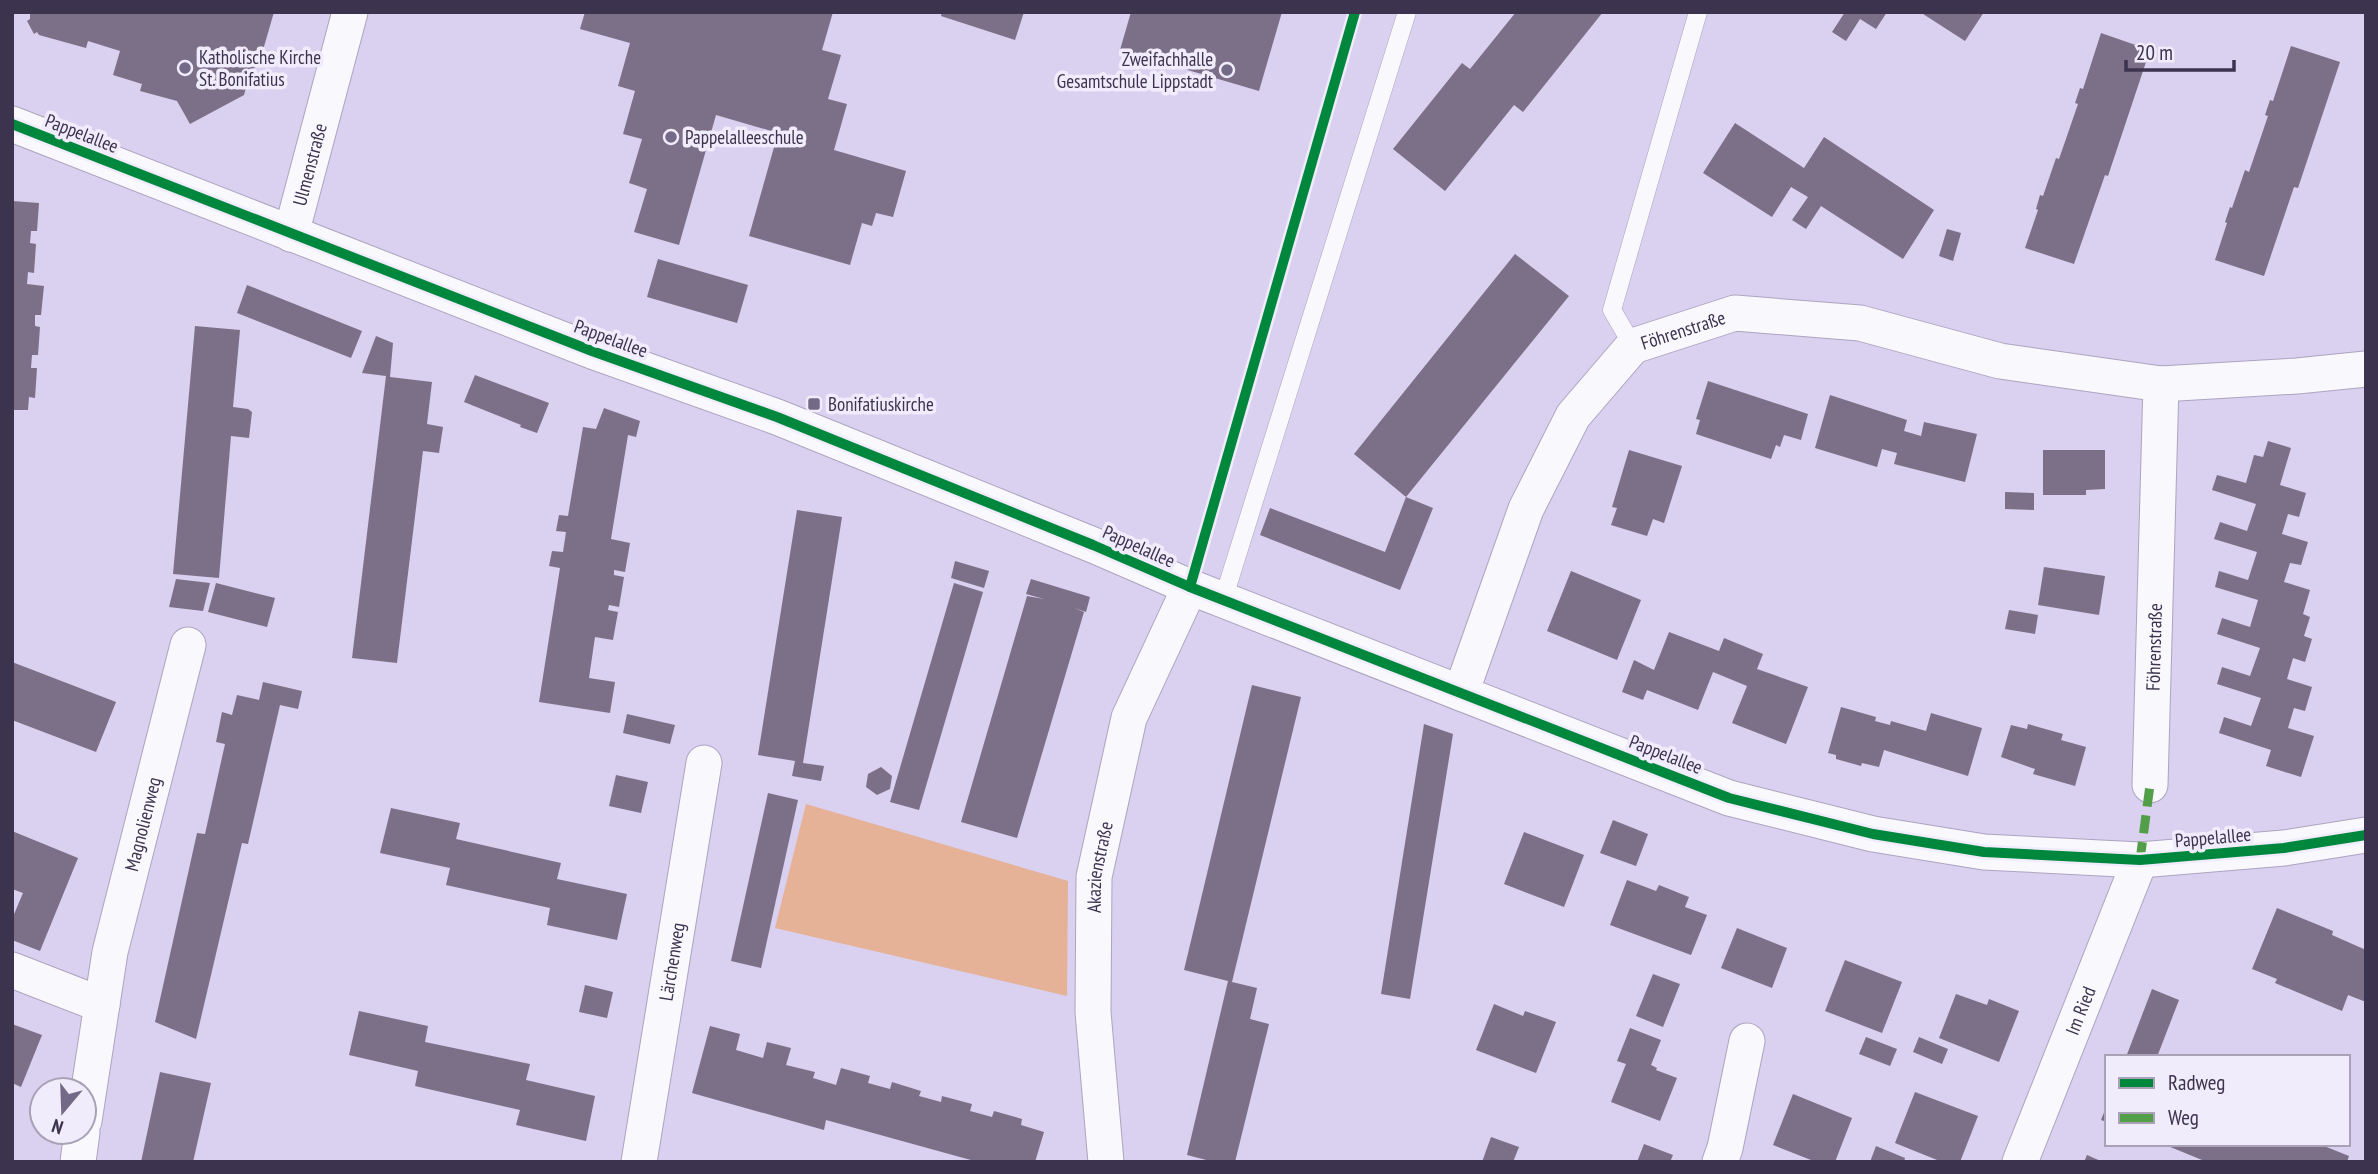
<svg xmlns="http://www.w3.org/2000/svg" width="2378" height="1174" font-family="'PT Sans Narrow',sans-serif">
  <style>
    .green { fill: #e5b197 }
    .building { fill: #7c7088 }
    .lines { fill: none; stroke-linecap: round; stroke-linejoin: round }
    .lane-casing { stroke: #ada4bf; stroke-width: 19 }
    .street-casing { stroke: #ada4bf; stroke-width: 37 }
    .lane { stroke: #f9f8fd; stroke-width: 18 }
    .street { stroke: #f9f8fd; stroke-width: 35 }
    .quiet { stroke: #529e49; stroke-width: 9; stroke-dasharray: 18 9; stroke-linecap: butt }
    .cycleway-casing { stroke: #f1ecfb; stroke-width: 15 }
    .cycleway { stroke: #00873e; stroke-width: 10 }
    .poi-dot { fill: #736a87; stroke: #f1ecfb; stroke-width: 2.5 }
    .labels { text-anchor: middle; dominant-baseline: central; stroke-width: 7; stroke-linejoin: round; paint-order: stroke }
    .poi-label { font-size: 19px; fill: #3c334f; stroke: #f1ecfb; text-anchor: start }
    .street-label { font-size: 19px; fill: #3c334f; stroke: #f1ecfb }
  </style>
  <rect width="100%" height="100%" fill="#dad0ef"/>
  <polygon class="green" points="806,804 1068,881 1067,996 775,928"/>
  <g class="building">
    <polygon points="30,12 274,12 261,57 256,59 259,65 251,70 244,95 190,124 177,101 140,91 142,84 113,75 120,51 88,41 86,48 39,35 37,32 34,34 27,21 30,19"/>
    <polygon points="585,12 833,12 822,50 841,55 828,99 847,104 834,150 906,171 893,217 876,213 872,226 862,223 850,265 749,236 778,133 716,115 679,245 634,232 647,189 629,183 642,139 623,134 635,91 618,86 630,43 580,29"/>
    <polygon points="942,12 1024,12 1015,40 941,16"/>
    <polygon points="1131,12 1282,12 1259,91 1120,50"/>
    <polygon points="1516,12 1603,12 1523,112 1514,105 1445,191 1393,149 1462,63 1470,69"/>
    <polygon points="1845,12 1887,12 1876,29 1860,19 1846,41 1832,32"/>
    <polygon points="1920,12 1984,12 1965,41"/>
    <polygon points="2101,33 2150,50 2108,176 2105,175 2074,264 2025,248 2038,210 2036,209 2040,195 2043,196 2056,158 2059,159 2078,104 2075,103 2080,88 2083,89"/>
    <polygon points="2291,46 2340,62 2298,188 2294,187 2264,276 2215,260 2227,223 2225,222 2230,207 2232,208 2245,170 2249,172 2268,116 2265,115 2270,100 2273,101"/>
    <polygon points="1735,123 1804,168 1824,137 1934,210 1903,259 1821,206 1806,229 1792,220 1808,197 1791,187 1772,217 1703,173"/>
    <polygon points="12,201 39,203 37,231 31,231 30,243 36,244 34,273 28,272 27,284 44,286 41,315 35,315 35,326 40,327 38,355 32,355 31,368 37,368 35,398 29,397 28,410 12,410"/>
    <polygon points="1947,229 1961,233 1953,261 1939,256"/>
    <polygon points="1515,254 1569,296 1406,497 1354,454"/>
    <polygon points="658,259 748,285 737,323 647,297"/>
    <polygon points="247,285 362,331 351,358 237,313"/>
    <polygon points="195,326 240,330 233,407 248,409 252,412 249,438 231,436 219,578 173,574"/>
    <polygon points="376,336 393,343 390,377 432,382 427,424 443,427 439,453 423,451 397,663 352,658 386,376 362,373"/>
    <polygon points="475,375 549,403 537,433 520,427 521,425 464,402"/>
    <polygon points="1708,381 1808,414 1801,440 1784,435 1780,447 1776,445 1771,459 1696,434 1700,420 1696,419"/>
    <polygon points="1830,395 1907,420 1904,431 1921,436 1924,422 1977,434 1965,482 1894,464 1897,453 1882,449 1877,467 1815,448"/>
    <polygon points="604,408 640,421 636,437 628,435 611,539 630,543 625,572 614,570 614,575 624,577 619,607 609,605 608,610 618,612 613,640 595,637 589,678 615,682 610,713 539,702 560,568 549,566 552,551 563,552 566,532 556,531 559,515 568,516 583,427 596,429"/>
    <polygon points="2268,441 2291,448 2280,485 2306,493 2299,517 2288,514 2282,534 2308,542 2301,565 2290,563 2284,582 2310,590 2303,614 2310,617 2304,636 2312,639 2305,662 2293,658 2287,679 2312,687 2305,711 2294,708 2288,728 2314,736 2301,777 2266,766 2271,750 2219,733 2224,717 2251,726 2261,698 2217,684 2222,667 2250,676 2260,648 2217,634 2222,618 2250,627 2258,600 2215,587 2219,571 2248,580 2257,552 2214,539 2220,522 2247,531 2256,504 2212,490 2217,475 2246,483 2254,455 2263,457"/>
    <polygon points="1629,450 1682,466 1664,523 1653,519 1647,536 1611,525 1617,508 1612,507"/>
    <polygon points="2043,450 2105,450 2105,489 2086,490 2086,495 2043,495"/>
    <polygon points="2005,492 2034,493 2034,510 2005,509"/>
    <polygon points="1406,497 1433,508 1400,590 1260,535 1270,508 1385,552"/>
    <polygon points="797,510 842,517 803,763 824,766 821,781 792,776 795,761 758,755"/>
    <polygon points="955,561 989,571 984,588 951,578"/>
    <polygon points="2044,567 2105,576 2099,615 2038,605"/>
    <polygon points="1571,571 1641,600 1617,660 1547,631"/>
    <polygon points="176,579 210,583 203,611 169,607"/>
    <polygon points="1031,579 1090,597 1086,612 1074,608 1084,612 1017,838 961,822 1027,596 1044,599 1026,594"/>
    <polygon points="216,583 275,598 267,627 208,612"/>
    <polygon points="954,583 983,592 919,810 890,802"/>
    <polygon points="2009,610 2038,615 2035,634 2005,629"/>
    <polygon points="1669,632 1719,651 1724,638 1763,654 1757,669 1808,687 1786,744 1732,723 1747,686 1713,672 1698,710 1647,690 1643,700 1622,692 1634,660 1654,670"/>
    <polygon points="12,662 116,702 96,752 12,720"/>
    <polygon points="263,682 302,691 298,709 280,705 248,844 242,843 196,1039 155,1022 197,833 205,834 225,744 216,742 222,712 232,715 237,695 259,700"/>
    <polygon points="1252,685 1301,697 1232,982 1257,988 1250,1019 1269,1024 1235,1162 1214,1162 1187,1155 1228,981 1184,970"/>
    <polygon points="1841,707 1876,717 1875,721 1890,725 1891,721 1926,731 1931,713 1982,728 1968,776 1884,750 1879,767 1862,763 1861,766 1836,759 1836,755 1828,753"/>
    <polygon points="627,714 675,725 670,744 623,733"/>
    <polygon points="1424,724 1453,734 1410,999 1381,994"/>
    <polygon points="2028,724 2063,734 2061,740 2086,747 2075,786 2033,774 2035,769 2001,757 2011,725 2027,729"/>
    <polygon points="881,767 892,776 890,789 877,795 866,787 868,774"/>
    <polygon points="616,775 648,782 641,813 609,806"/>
    <polygon points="768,793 798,800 761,968 731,961"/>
    <polygon points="391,808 460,823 456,839 561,863 557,879 627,894 617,940 547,925 550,908 446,885 450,868 380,853"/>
    <polygon points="1613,820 1648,834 1636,866 1600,853"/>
    <polygon points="12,831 78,858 40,951 12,940 12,919 23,893 12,889"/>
    <polygon points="1524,832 1584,855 1564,907 1504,884"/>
    <polygon points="1627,880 1656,891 1659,885 1689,897 1685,907 1707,915 1691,955 1610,925"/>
    <polygon points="2277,908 2333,931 2332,935 2366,950 2366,1002 2348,995 2342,1011 2275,983 2277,979 2252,969"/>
    <polygon points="1737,928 1787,948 1772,988 1721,968"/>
    <polygon points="1845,960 1902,982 1882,1033 1825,1011"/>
    <polygon points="1653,974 1680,984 1663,1027 1636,1016"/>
    <polygon points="585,985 613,992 607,1018 579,1012"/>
    <polygon points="2152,989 2179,1000 2157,1057 2126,1057"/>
    <polygon points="1956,994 1987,1005 1989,999 2019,1011 1999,1062 1939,1038"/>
    <polygon points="1494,1004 1523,1016 1525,1011 1556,1022 1536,1073 1476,1050"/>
    <polygon points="359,1011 428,1026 425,1042 530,1064 526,1080 595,1096 586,1141 516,1125 520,1110 415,1086 418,1071 349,1055"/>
    <polygon points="12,1024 42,1035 21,1087 12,1083"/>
    <polygon points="710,1026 740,1034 736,1050 763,1058 767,1042 791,1048 786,1065 815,1072 813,1078 836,1085 841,1068 870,1076 868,1083 890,1089 892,1082 921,1091 919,1096 941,1102 942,1096 972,1104 970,1111 992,1117 994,1111 1022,1119 1021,1125 1044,1132 1035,1162 978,1162 826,1120 824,1130 692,1093"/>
    <polygon points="1630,1028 1661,1040 1651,1065 1657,1068 1656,1070 1677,1078 1660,1121 1611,1102 1626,1064 1617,1061"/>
    <polygon points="1866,1037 1897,1049 1890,1066 1859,1054"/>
    <polygon points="1919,1037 1948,1049 1942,1064 1913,1052"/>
    <polygon points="160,1072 211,1083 193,1162 141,1162"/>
    <polygon points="1915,1092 1978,1116 1960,1162 1942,1162 1895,1143"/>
    <polygon points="1793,1094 1852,1118 1835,1162 1816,1162 1773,1145"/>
    <polygon points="2107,1105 2107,1122 2101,1120"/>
    <polygon points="1491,1137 1519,1147 1513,1162 1482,1162"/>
    <polygon points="1644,1144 1673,1155 1670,1162 1637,1162"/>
    <polygon points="2163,1144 2319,1144 2349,1156 2347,1162 2207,1162"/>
    <polygon points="1876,1146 1905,1158 1904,1162 1870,1162"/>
    <polygon points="2087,1155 2103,1162 2084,1162"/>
  </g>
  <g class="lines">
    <g class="lane-casing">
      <g id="lane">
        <polyline points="1633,346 1612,310 1698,12"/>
        <polyline points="1223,600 1407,12"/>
      </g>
    </g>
    <g class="street-casing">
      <g id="street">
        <polyline points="12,124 592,351 777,417 1093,545 1190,587 1729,798 1873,834 1984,852 2140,860 2284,848 2366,835"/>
        <path id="s1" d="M291 234 350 12"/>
        <path id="s2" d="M1461 693 1526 509 1573 416 1633 346 1735 313 1860 323 2000 361 2161 384 2297 376 2366 369"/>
        <path id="s3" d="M2150 785 2161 384"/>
        <polyline points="12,970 102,1005"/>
        <path id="s4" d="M84 1121 110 952 188 645"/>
        <polyline points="78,1162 82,1132"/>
        <path id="s5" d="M639 1162 704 763"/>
        <path id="s6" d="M1106 1162 1093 1012 1094 877 1129 718 1190 587"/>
        <polyline points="1720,1162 1725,1148 1747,1041"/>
        <path id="s7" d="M2020 1162 2140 860"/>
      </g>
    </g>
    <use href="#lane" class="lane"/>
    <use href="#street" class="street"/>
    <polyline class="quiet" points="2140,860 2150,785"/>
    <g class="cycleway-casing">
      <g id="cycleway">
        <polyline points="12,124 592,351 777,417 1093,545 1190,587 1729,798 1873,834 1984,852 2140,860 2284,848 2366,835"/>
        <polyline points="1190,587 1355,12"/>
      </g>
    </g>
    <use href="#cycleway" class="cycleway"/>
  </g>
  <g class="poi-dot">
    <circle cx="185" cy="68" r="7"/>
    <circle cx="1227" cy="70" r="7"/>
    <circle cx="671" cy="137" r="7"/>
    <rect x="807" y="397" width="14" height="14" rx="3.5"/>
  </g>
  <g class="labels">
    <g class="poi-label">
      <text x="199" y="57">Katholische Kirche<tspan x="199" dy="22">St. Bonifatius</tspan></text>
      <text x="1213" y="59" text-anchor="end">Zweifachhalle<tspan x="1213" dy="22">Gesamtschule Lippstadt</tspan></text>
      <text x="685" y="137">Pappelalleeschule</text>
      <text x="828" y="404">Bonifatiuskirche</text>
    </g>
    <g class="street-label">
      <text transform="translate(82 133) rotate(21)">Pappelallee</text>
      <text stroke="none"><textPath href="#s1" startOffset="72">Ulmenstraße</textPath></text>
      <text stroke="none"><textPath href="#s2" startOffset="444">Föhrenstraße</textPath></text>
      <text transform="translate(611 338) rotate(20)">Pappelallee</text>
      <text transform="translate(1139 546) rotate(24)">Pappelallee</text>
      <text stroke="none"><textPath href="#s3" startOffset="138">Föhrenstraße</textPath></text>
      <text transform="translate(1666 754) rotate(21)">Pappelallee</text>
      <text stroke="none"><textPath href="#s4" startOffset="303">Magnolienweg</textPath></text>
      <text transform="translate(2213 837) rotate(-5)">Pappelallee</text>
      <text stroke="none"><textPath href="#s6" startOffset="296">Akazienstraße</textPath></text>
      <text stroke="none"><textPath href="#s5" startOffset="203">Lärchenweg</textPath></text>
      <text stroke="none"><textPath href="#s7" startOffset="163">Im Ried</textPath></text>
    </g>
  </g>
  <rect width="2378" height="1174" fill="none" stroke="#3c334f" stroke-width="28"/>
  <rect x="2105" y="1055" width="245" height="91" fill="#f1ecfb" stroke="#a9a2b6" stroke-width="2"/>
  <rect x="2119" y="1078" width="35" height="10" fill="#00873e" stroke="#a9a2b6" stroke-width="2"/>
  <text x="2168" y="1090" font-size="21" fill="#3c334f">Radweg</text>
  <rect x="2119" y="1113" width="35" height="10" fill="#529e49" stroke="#a9a2b6" stroke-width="2"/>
  <text x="2168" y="1125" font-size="21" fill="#3c334f">Weg</text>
  <g transform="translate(63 1111) rotate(199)"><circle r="33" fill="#f1ecfb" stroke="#a9a2b6" stroke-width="2"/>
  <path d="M0-5L12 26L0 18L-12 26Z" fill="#736a87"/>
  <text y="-10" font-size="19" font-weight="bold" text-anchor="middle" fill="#3c334f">N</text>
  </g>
  <path d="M2126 60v10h108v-10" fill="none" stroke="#3c334f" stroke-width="3.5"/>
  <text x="2136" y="60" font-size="21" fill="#3c334f" stroke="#f1ecfb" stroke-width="5" paint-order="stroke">20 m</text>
</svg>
